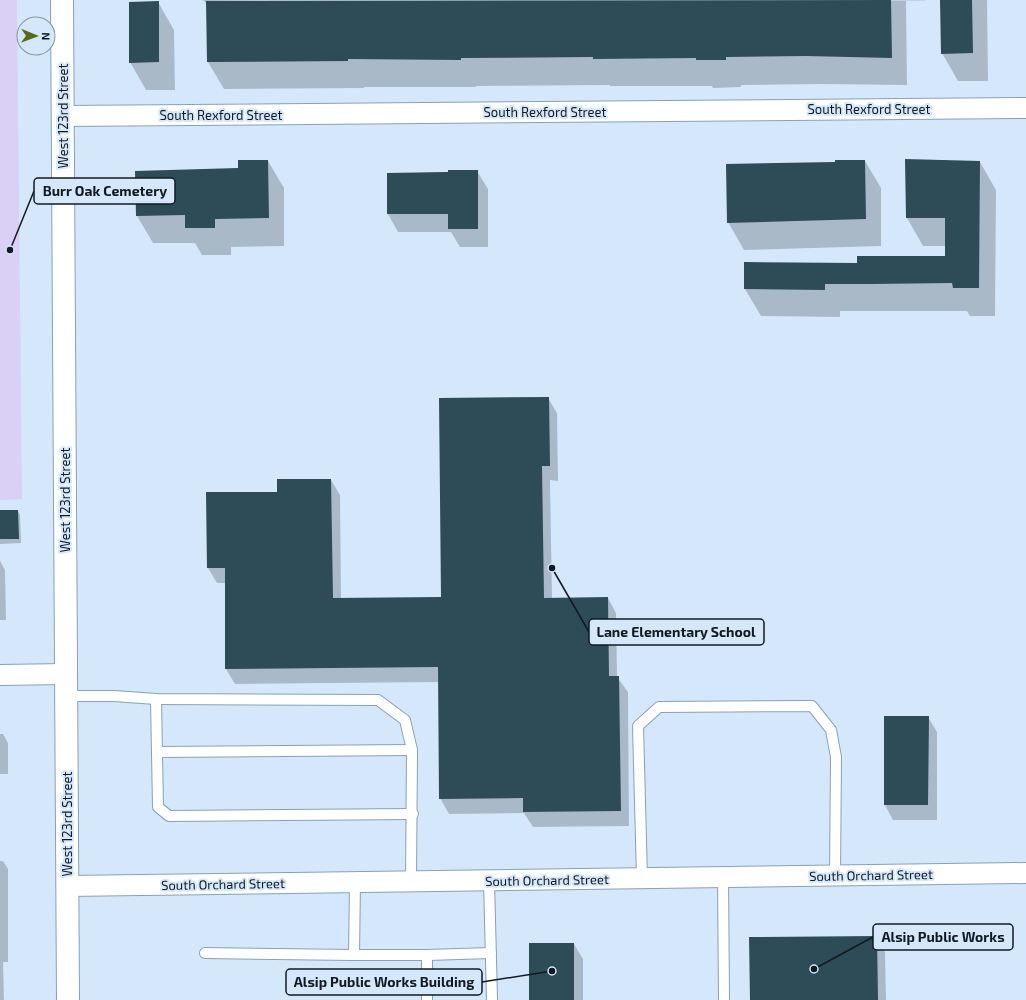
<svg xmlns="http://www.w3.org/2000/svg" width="1026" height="1000" font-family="'Exo 2',sans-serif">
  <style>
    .green { fill: #dacff5 }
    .shadow { fill: #0003 }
    .building { fill: #2d4c57 }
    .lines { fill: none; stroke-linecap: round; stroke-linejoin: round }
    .service-casing { stroke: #89a0b6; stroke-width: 12 }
    .minor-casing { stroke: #89a0b6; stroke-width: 22 }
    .tertiary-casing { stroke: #89a0b6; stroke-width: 24 }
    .service { stroke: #fff; stroke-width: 10 }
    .minor { stroke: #fff; stroke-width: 20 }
    .tertiary { stroke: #fff; stroke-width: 22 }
    .labels { text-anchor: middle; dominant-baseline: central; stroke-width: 4; stroke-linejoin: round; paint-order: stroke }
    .street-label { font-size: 13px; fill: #111a22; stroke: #d5e8fb }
    .leader { fill: none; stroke: #111a22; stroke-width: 1.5 }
    .callout-dot { fill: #111a22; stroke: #d5e8fb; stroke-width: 1.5 }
    .callout { fill: #d5e8fb; stroke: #111a22; stroke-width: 1.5 }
    .callout-label { font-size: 14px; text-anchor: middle; font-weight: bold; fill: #111a22 }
  </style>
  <rect width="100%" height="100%" fill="#d5e8fb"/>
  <polygon class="green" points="0,0 17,0 22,499 0,500"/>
  <g class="shadow">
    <polygon points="203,0 557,1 926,0 906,0 907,85 823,84 741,85 741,87 713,88 712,86 610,86 610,85 476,86 476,87 364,87 364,88 224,89 208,62 207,4"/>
    <polygon points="942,0 987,0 988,81 958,81 942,53"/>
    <polygon points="158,2 174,30 175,90 146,90 130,62"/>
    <polygon points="906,160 980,162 996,190 995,316 970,316 967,311 840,311 840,317 761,316 745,289 858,264 946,257 946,246 923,246 907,218"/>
    <polygon points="268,161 284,188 284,246 231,247 231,255 202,255 195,243 153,243 137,216"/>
    <polygon points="865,161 881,188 881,246 744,250 728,222 836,163"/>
    <polygon points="477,171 488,189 488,247 460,247 451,232 398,232 388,214 388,174"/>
    <polygon points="548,398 557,413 558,481 550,480 552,599 608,598 616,613 617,677 628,692 629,826 533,827 524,813 449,814 440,798 439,682 235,684 226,669 226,583 217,583 208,568 278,493 331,480 340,495 341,599 442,598"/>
    <polygon points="0,511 18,511 20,515 21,543 0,544"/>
    <polygon points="0,561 5,570 6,620 0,620"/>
    <polygon points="928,717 937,732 937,820 893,820 885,805"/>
    <polygon points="0,734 3,734 8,743 8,774 0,774"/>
    <polygon points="0,861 3,861 8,869 8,962 3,962 4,1000 0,1000"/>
    <polygon points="877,937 885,952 886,1000 751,1000"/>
    <polygon points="574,944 583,959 583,1000 530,1000"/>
  </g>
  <g class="building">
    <polygon points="891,0 892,58 806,56 726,57 726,60 696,60 696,58 593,59 593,57 461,58 461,60 348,59 348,61 207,62 206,1"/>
    <polygon points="940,0 972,0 973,53 941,54"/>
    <polygon points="159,1 159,62 129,63 129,2"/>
    <polygon points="905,159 980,161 979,288 953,288 952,283 871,284 825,284 825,290 744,289 744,262 857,263 857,256 945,256 945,218 906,218"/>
    <polygon points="238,160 268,160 269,218 215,219 215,228 185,228 185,215 136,216 135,171 238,168"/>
    <polygon points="835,160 865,160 866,219 727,223 726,164 835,162"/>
    <polygon points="448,170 478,170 478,229 448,229 448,214 387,214 387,173 448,172"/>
    <polygon points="549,397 550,466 542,466 544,598 608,597 609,676 619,676 621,811 523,812 523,798 439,799 438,667 225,669 225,568 207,568 206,492 277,492 277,479 331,479 333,598 441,597 439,398"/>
    <polygon points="0,510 18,510 19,539 0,539"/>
    <polygon points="884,716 929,716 928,805 884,805"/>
    <polygon points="877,936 878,1000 750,1000 749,937"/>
    <rect x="529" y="943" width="45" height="57"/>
  </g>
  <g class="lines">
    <g class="service-casing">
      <g id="service">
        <polyline points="66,696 114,696 156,699 378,700 405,720 412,750 411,881"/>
        <polyline points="156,699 158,807 169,816 413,814"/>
        <polyline points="157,752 412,750"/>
        <polyline points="723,877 724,1000"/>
        <polyline points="642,878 638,726 659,707 812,706 831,730 836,757 835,876"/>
        <polyline points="489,880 492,1000"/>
        <polyline points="205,953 354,955 355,882"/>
        <polyline points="354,955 427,955 427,1000"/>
        <polyline points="427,955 491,953"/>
      </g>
    </g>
    <g class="minor-casing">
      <g id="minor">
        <polyline points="63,116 1026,108"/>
        <polyline points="0,675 66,674"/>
        <polyline points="67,886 1026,873"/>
      </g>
    </g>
    <g class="tertiary-casing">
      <polyline id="tertiary" points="62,0 68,1000"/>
    </g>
    <use href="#service" class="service"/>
    <use href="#minor" class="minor"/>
    <use href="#tertiary" class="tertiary"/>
  </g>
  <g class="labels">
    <g class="street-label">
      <text x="869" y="109">South Rexford Street</text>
      <text x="545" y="112">South Rexford Street</text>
      <text x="221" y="115">South Rexford Street</text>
      <text transform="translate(63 116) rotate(-90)">West 123rd Street</text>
      <text transform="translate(65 500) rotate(-90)">West 123rd Street</text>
      <text transform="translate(67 824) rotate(-90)">West 123rd Street</text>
      <text transform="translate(871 875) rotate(-1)">South Orchard Street</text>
      <text transform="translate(547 880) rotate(-1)">South Orchard Street</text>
      <text transform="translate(223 884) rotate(-1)">South Orchard Street</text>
    </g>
  </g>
  <path class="leader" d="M10 250L34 191M552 568L589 632M814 969L873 937M552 971L482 982"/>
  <g class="callout-dot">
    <circle cx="10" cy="250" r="4"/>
    <circle cx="552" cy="568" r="4"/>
    <circle cx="814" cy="969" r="4"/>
    <circle cx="552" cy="971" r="4"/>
  </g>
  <g class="callout">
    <rect x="34" y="178" width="141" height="26" rx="4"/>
    <rect x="589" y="619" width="175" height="26" rx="4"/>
    <rect x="873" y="924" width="140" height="26" rx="4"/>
    <rect x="286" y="969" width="196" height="26" rx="4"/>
  </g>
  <g class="callout-label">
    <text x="105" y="196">Burr Oak Cemetery</text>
    <text x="676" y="637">Lane Elementary School</text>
    <text x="943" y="942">Alsip Public Works</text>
    <text x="384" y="987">Alsip Public Works Building</text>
  </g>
  <g transform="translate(36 36) rotate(91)"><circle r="19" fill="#d5e8fb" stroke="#8796a4"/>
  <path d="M0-3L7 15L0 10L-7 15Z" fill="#556b1a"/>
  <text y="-6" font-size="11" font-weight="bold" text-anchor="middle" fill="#111a22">N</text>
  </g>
</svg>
